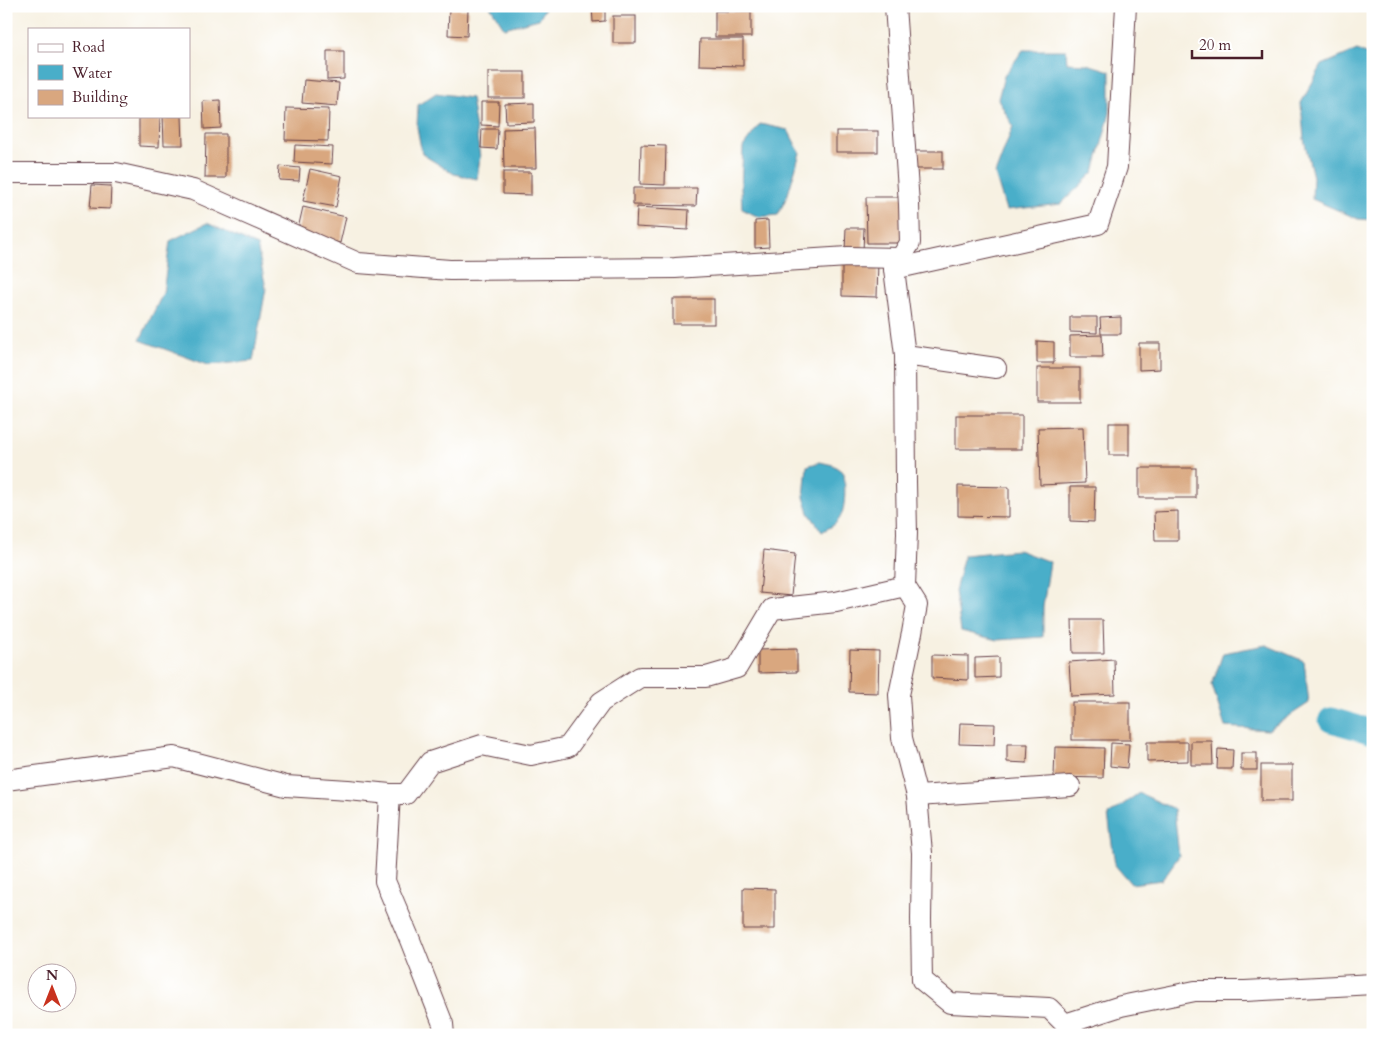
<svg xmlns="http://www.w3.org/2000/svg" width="1379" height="1041" font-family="Cardo,serif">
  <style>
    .water { fill: #49aec9; stroke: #4a667a }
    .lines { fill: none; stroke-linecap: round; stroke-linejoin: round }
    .canal { stroke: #49aec9; stroke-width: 25 }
    .building { fill: #d9a77f }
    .street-casing { stroke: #643e46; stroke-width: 22 }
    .street { stroke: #fff; stroke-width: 20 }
  </style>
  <rect width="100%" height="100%" fill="#fff"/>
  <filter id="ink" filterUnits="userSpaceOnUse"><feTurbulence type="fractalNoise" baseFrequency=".02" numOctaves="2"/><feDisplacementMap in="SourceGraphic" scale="10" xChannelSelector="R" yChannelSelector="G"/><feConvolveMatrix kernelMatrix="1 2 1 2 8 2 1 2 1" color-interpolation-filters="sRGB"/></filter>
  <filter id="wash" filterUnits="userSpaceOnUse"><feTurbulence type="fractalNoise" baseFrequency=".0096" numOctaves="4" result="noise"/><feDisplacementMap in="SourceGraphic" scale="20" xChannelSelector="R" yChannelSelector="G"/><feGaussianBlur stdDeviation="1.12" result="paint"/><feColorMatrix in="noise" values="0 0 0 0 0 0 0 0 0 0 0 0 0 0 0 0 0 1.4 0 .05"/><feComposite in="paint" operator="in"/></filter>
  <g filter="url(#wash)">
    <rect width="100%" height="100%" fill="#f7f1e2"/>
    <g class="water">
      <polygon points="490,6 546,6 539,19 504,28"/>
      <polygon points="1023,50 1066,50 1067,63 1087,64 1110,71 1110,113 1094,172 1061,204 1006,210 995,174 1013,126 998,99 1004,76"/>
      <polygon points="1357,50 1373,57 1373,220 1358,219 1312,199 1313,177 1304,139 1301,103 1322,65"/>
      <polygon points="436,93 471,98 480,157 477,179 454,174 422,154 417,127 418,105"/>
      <polygon points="760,124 788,130 800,153 788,194 778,215 759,217 742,209 741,187 743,147"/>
      <polygon points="207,223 257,246 266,288 253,361 208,365 140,340 163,293 170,241"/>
      <path d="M820 462 833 465 844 473C845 487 847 513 836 523 832 527 826 529 822 532L809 513 804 497 807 466Z"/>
      <polygon points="1018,550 1050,562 1043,607 1043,637 998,640 961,631 955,591 964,555"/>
      <polygon points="1266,645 1304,661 1309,703 1268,730 1225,727 1212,685 1223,653"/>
      <polygon points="1139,793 1174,809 1179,856 1162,880 1131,884 1115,865 1108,815"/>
    </g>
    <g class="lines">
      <polyline class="canal" points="1331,720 1373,732"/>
    </g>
    <g id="blocks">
      <g class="building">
        <polygon points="592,6 605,6 605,21 593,22"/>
        <rect x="611" y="6" width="54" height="4"/>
        <polygon points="449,9 468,9 467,36 448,35"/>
        <rect x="715" y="11" width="36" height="26"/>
        <rect x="613" y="16" width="23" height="27"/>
        <polygon points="700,39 743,39 743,66 699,65"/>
        <polygon points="327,51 344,51 344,79 327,80"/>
        <rect x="488" y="72" width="37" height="26"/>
        <polygon points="304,80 339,83 337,106 302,103"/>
        <polygon points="220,100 221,128 204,129 203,101"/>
        <polygon points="481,102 499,102 498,126 481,125"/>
        <polygon points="534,103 534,122 506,123 505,104"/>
        <polygon points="286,108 329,109 328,141 285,140"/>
        <polygon points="139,116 160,116 159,147 139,146"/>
        <polygon points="163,116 182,116 183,145 164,145"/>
        <polygon points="535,128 536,168 504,168 503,129"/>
        <polygon points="482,129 498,129 497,149 481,148"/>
        <rect x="836" y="131" width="42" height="21"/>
        <polygon points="206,134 226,134 226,178 205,178"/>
        <polygon points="295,145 333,147 332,164 294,162"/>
        <polygon points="641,145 666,146 665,185 640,184"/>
        <rect x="912" y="151" width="31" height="18"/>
        <polygon points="280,166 300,168 299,181 279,180"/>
        <polygon points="310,169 342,176 336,207 303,201"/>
        <polygon points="503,172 531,172 531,195 503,194"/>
        <polygon points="92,185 111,186 110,209 90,208"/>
        <polygon points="633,188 697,188 696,206 633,205"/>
        <polygon points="866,197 904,197 904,243 867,243"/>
        <polygon points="303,207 346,217 340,243 297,233"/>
        <polygon points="637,207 689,210 688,230 636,227"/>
        <polygon points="768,220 769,247 755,248 755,221"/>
        <polygon points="846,228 864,228 863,251 845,251"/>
        <polygon points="842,261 878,261 877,297 842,296"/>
        <rect x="673" y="299" width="41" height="25"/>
        <polygon points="1070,317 1097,317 1097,333 1070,332"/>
        <polygon points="1121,317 1121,334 1101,334 1100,318"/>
        <polygon points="1102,335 1103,357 1070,357 1070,336"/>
        <polygon points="1037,341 1054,342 1054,363 1037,363"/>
        <polygon points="1139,343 1160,343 1160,369 1139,370"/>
        <rect x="1037" y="368" width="43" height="34"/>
        <rect x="956" y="415" width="66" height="34"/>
        <rect x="1109" y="423" width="20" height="32"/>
        <polygon points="1083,427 1085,483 1040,485 1038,428"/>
        <rect x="1139" y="468" width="57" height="30"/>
        <polygon points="958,486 1009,487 1009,517 958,516"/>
        <polygon points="1070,487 1095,487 1094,522 1070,521"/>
        <polygon points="1178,511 1178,541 1155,541 1154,512"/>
        <polygon points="764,550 795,554 791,596 760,593"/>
        <polygon points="1072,620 1103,620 1104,653 1073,653"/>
        <polygon points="797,649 797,672 758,673 758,650"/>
        <polygon points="850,650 879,651 878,693 849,692"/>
        <polygon points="932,655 968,656 968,680 932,678"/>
        <polygon points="999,657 999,677 975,678 975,658"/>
        <polygon points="1114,659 1115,694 1071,696 1069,662"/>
        <rect x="1072" y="702" width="58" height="38"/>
        <polygon points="960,723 995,724 994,745 959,744"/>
        <polygon points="1191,741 1212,741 1213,765 1191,765"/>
        <polygon points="1147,742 1188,742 1188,761 1147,762"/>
        <polygon points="1111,743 1129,744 1127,768 1110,766"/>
        <polygon points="1007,744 1028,744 1027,763 1007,762"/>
        <polygon points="1055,747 1104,748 1103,778 1054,777"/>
        <polygon points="1218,749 1233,750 1232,769 1217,769"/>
        <rect x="1241" y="753" width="16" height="17"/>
        <rect x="1261" y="765" width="31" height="36"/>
        <polygon points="743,888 775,889 775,929 743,929"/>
      </g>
    </g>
  </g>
  <g filter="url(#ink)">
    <use href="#blocks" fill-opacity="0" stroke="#643e46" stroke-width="1"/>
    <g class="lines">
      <g class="street-casing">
        <g id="street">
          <polyline points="895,6 909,204 910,243 894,269 905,355 906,482 907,533 905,586 917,605 912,633 899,695 902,738 917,796 922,853 921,919 922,980 950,1003 1049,1008 1065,1024 1121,1006 1195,991 1245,991 1373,984"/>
          <polyline points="6,173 116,173 193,190 358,263 450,270 675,268 848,257 901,258"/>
          <polyline points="894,269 1098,224 1117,167 1126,6"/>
          <polyline points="905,355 996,368"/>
          <polyline points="6,780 174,757 286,786 348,790 390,794 406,794 430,762 482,745 531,755 568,747 601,702 640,677 706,677 737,668 772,609 836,602 905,586"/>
          <polyline points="390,794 385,881 410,940 443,1024 444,1035"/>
          <polyline points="917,796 1070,786"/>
        </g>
      </g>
      <use href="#street" class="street"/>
    </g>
  </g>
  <rect width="1379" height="1041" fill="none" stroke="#fff" stroke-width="25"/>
  <rect x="28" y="28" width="162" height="90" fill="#ffffff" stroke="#b7a5aa"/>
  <rect x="38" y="44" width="25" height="8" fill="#ffffff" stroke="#b7a5aa"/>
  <text x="72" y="52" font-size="15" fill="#4a1f2b">Road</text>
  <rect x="38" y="65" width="25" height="15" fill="#49aec9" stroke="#b7a5aa"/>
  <text x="72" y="78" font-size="15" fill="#4a1f2b">Water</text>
  <rect x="38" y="90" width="25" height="15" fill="#d9a77f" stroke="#b7a5aa"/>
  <text x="72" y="102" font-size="15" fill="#4a1f2b">Building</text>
  <g transform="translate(52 988)"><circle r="24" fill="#ffffff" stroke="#b7a5aa"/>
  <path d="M0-4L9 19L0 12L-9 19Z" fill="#c8321e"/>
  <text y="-8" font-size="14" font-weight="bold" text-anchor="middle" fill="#4a1f2b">N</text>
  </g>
  <path d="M1192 50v8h70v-8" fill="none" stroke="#4a1f2b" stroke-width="2.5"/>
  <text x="1199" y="50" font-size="15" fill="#4a1f2b" stroke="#ffffff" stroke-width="4" paint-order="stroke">20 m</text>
</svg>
